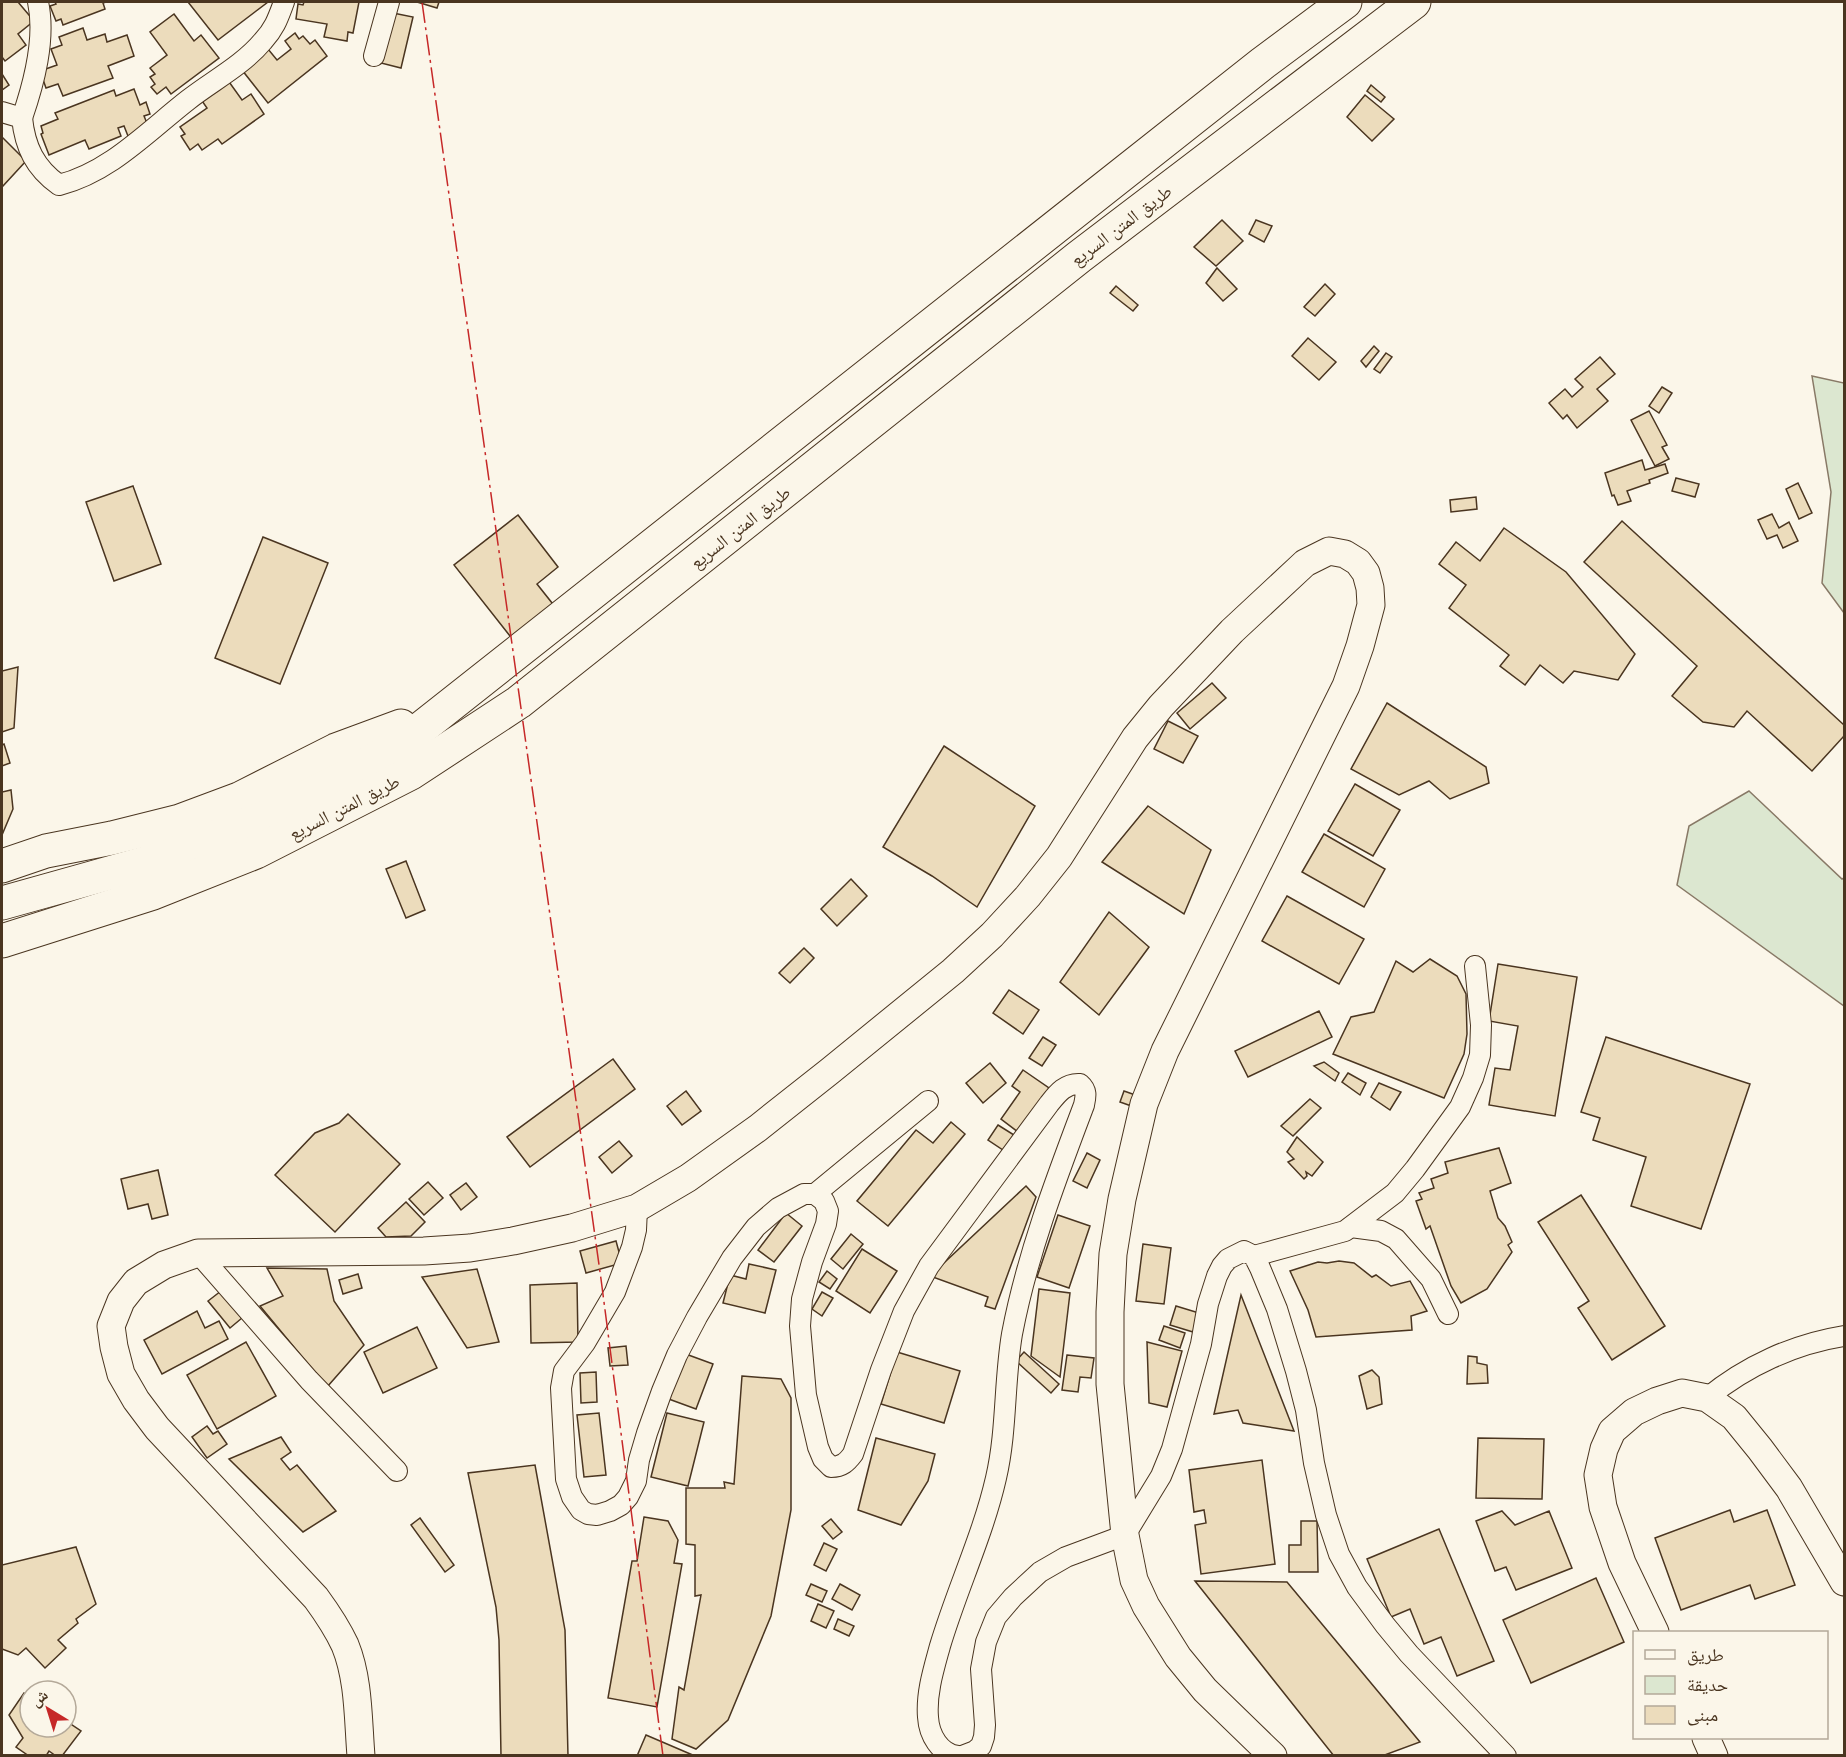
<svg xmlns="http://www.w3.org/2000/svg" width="1846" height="1757" font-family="Quicksand,'Noto Naskh Arabic',sans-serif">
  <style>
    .green { fill: #dce7d0; stroke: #887966; stroke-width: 1.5 }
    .building { fill: #ecdcbc; stroke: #4a3520; stroke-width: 1.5 }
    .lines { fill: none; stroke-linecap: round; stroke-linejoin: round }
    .street-casing { stroke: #4a3520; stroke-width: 22 }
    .secondary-casing { stroke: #4a3520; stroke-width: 29 }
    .highway-casing { stroke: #4a3520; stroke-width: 35 }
    .street { stroke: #fbf6e9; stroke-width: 20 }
    .secondary { stroke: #fbf6e9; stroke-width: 27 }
    .highway { stroke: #fbf6e9; stroke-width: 33 }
    .power { stroke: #c62828; stroke-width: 1.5; stroke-dasharray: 21 4.5 3 4.5; stroke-linecap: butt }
    .labels { text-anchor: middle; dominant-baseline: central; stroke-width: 4.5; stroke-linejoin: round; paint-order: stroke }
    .street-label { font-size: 18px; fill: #4a3520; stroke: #fbf6e9 }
  </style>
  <rect width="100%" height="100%" fill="#fbf6e9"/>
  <g class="green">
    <polygon points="1812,376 1844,383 1844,613 1822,583 1831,492"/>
    <polygon points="1749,791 1842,879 1844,878 1844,1006 1677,885 1689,826"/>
  </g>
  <g class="building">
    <polygon points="2,2 18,2 34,21 18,34 26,45 5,61 2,57"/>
    <polygon points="55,2 106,2 103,3 105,9 63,25 61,19 56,21 50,6 56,4"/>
    <polygon points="188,2 268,2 218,40"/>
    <polygon points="304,2 359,2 353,33 348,32 347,41 324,37 327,24 296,19 298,4 303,5"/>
    <polygon points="417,2 439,2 437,8"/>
    <polygon points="393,13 413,17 401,68 381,63"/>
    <polygon points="174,14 194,41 201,35 219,58 171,94 166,87 157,94 151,87 155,84 150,77 155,74 150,68 167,55 150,32"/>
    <polygon points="83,28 87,40 105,34 107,42 127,35 134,56 108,66 113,78 63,96 58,84 46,88 40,71 57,65 51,49 62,45 59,37"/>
    <polygon points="295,33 299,39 303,36 310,44 315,40 327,56 268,103 242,70 268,49 277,60 291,49 285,41"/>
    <polygon points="2,74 9,85 2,90"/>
    <polygon points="227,79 242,100 251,94 264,114 222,144 218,139 202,150 198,144 190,150 181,136 185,134 180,127 207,108 200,98"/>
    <polygon points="1371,85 1385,97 1381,102 1367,91"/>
    <polygon points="134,89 140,105 146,102 150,114 144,116 149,128 128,136 124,126 118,128 121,136 89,149 85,140 49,155 41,134 43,133 41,126 58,119 55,113 114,90 116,96"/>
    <polygon points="1365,95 1394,119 1372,141 1347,117"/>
    <polygon points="2,137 26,161 2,187"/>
    <polygon points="1222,220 1243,241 1216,266 1194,247"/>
    <polygon points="1256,220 1272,226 1264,242 1249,234"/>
    <polygon points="1217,268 1237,289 1223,301 1206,283"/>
    <polygon points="1325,284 1335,294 1315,316 1304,307"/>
    <polygon points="1116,286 1138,305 1133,311 1110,293"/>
    <polygon points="1308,338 1336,362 1319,380 1292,356"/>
    <polygon points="1374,346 1379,351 1366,367 1361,361"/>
    <polygon points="1386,353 1392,357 1380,373 1374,369"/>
    <polygon points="1600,357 1615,374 1597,389 1608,401 1577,428 1567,415 1563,419 1549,403 1565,389 1572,397 1583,387 1575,379"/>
    <polygon points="1662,387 1672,393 1659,413 1649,406"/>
    <polygon points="1649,411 1667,445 1662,447 1669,459 1655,466 1631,420"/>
    <polygon points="1642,460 1645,470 1665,464 1668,473 1649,480 1650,483 1627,491 1631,501 1618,505 1614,495 1612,496 1605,473"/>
    <polygon points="1676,478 1699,484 1695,497 1672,491"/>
    <polygon points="1798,483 1812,513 1799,519 1786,489"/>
    <polygon points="133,486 161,564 114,581 86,502"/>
    <polygon points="1476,497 1477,509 1451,512 1450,500"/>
    <polygon points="1772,514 1779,528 1789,522 1798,541 1783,548 1777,535 1767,539 1758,520"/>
    <polygon points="518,515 558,567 537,584 556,608 514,641 454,565"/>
    <polygon points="1622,521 1844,725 1844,736 1812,771 1747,711 1734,727 1703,722 1672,696 1697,666 1584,562"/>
    <polygon points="1504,528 1566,572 1635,654 1618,680 1574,671 1563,683 1540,665 1525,685 1500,666 1509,655 1449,608 1466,585 1439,564 1456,542 1480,561"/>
    <polygon points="263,537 328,563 280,684 215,658"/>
    <polygon points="18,667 14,728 2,732 2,671"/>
    <polygon points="1212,683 1226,698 1190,729 1177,713"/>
    <polygon points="1387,703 1486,767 1489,783 1450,799 1429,781 1399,795 1351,769"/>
    <polygon points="1168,721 1198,736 1183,763 1154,749"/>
    <polygon points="4,744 10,763 2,766 2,745"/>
    <polygon points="944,746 1035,806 977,907 932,876 883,847"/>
    <polygon points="1355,784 1400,810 1373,856 1328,831"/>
    <polygon points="11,790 13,809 2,835 2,848 2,792"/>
    <polygon points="1148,806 1211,850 1184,914 1102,862"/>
    <polygon points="1324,834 1385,869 1364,907 1302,872"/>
    <polygon points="406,861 425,910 406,918 386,869"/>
    <polygon points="851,879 867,896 837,926 821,909"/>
    <polygon points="1287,896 1364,939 1339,984 1262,941"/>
    <polygon points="1109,912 1149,947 1099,1015 1060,982"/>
    <polygon points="804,948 814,958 790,983 779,973"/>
    <polygon points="1430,959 1457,976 1466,994 1467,1034 1464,1054 1444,1098 1333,1054 1351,1017 1374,1012 1396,961 1413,972"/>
    <polygon points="1498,964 1577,977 1555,1116 1489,1105 1495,1068 1510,1070 1518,1026 1489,1021"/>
    <polygon points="1009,990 1039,1010 1023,1034 993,1013"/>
    <polygon points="1319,1011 1332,1037 1248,1077 1235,1051"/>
    <polygon points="1043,1037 1056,1045 1042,1066 1029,1058"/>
    <polygon points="1606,1037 1750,1084 1701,1229 1631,1206 1646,1157 1593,1140 1600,1118 1581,1112"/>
    <polygon points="613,1059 635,1089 530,1167 507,1137"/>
    <polygon points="1324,1062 1339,1073 1335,1081 1314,1066"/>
    <polygon points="990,1063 1006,1083 983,1103 966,1083"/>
    <polygon points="1023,1070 1049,1088 1018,1132 1001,1119 1020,1092 1012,1086"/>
    <polygon points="1348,1073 1366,1083 1360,1095 1342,1082"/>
    <polygon points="1379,1083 1401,1092 1390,1110 1371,1097"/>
    <polygon points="686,1091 701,1111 682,1125 667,1106"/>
    <polygon points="1124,1091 1141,1097 1137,1108 1120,1102"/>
    <polygon points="1310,1099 1321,1108 1293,1136 1281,1126"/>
    <polygon points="348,1114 400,1164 335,1232 275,1175 315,1133 339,1123"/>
    <polygon points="951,1122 965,1134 888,1226 857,1201 916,1130 933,1143"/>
    <polygon points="998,1125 1014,1135 1003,1150 988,1140"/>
    <polygon points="1297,1137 1323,1162 1312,1176 1306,1172 1307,1176 1304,1179 1288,1162 1294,1159 1287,1152"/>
    <polygon points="619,1141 632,1156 612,1173 599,1157"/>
    <polygon points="1499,1148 1511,1183 1490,1191 1498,1218 1505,1226 1512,1242 1508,1245 1512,1252 1487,1289 1461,1303 1451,1286 1430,1226 1426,1229 1416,1201 1422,1199 1419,1193 1434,1188 1431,1179 1448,1173 1445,1162"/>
    <polygon points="1087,1153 1100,1160 1087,1188 1073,1181"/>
    <polygon points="158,1170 168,1215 152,1219 148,1204 128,1209 121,1179"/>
    <polygon points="428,1182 443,1198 424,1215 409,1199"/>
    <polygon points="466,1183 477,1197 461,1210 450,1195"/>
    <polygon points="1026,1186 1036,1197 995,1309 985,1306 988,1297 930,1276"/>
    <polygon points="1581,1195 1665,1326 1612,1360 1578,1308 1589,1301 1538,1222"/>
    <polygon points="406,1202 425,1222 411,1236 386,1237 378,1228"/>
    <polygon points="786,1213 802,1226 774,1262 758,1250"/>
    <polygon points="1058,1215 1090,1226 1069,1288 1037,1277"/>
    <polygon points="851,1234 863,1244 843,1269 831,1259"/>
    <polygon points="616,1241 622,1263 586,1273 580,1251"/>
    <polygon points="1143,1244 1171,1248 1164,1304 1136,1301"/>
    <polygon points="862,1249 897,1271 870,1313 836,1291"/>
    <polygon points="1339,1261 1354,1263 1372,1277 1376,1275 1391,1286 1410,1281 1427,1311 1411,1316 1412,1330 1316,1337 1308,1310 1290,1271 1318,1262 1327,1263"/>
    <polygon points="749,1264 776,1270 765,1313 723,1303 730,1275 746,1279"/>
    <polygon points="267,1268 327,1269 334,1301 364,1345 327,1387 260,1306 283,1296"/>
    <polygon points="477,1269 499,1342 467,1348 422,1277"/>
    <polygon points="827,1271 837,1279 830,1289 819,1282"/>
    <polygon points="358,1274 362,1288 343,1294 339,1280"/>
    <polygon points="577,1283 578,1342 531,1343 530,1285"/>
    <polygon points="1039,1289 1070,1293 1060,1377 1031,1356"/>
    <polygon points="221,1291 242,1318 230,1328 208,1301"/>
    <polygon points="822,1292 833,1298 822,1316 812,1309"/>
    <polygon points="1241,1295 1294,1431 1243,1423 1238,1410 1214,1414"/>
    <polygon points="1176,1306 1199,1313 1193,1332 1170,1325"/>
    <polygon points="197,1311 205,1328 219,1321 228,1339 162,1374 144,1340"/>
    <polygon points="1164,1326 1185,1333 1180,1348 1159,1340"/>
    <polygon points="417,1327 437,1368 383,1393 364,1352"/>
    <polygon points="246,1342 276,1396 217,1429 187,1375"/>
    <polygon points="1147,1342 1182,1351 1167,1407 1149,1403"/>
    <polygon points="626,1346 628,1365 610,1366 608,1348"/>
    <polygon points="897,1352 960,1371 944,1423 881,1404"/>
    <polygon points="1024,1352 1059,1384 1051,1393 1016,1361"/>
    <polygon points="683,1353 713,1364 696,1409 666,1398"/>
    <polygon points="1067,1355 1094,1358 1091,1378 1080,1377 1078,1392 1062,1390"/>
    <polygon points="1468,1356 1477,1357 1477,1363 1487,1365 1488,1383 1467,1384"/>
    <polygon points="1372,1370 1379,1377 1382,1404 1367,1409 1359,1376"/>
    <polygon points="596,1372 597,1402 581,1403 580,1373"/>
    <polygon points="742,1376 781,1379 791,1398 791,1510 771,1616 728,1720 696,1749 672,1739 679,1687 684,1690 701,1595 695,1596 695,1545 686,1544 686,1488 725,1488 724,1482 734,1484"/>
    <polygon points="599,1413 606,1475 584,1477 577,1415"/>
    <polygon points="667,1413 704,1422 688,1486 651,1477"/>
    <polygon points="207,1426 213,1434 218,1431 227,1444 207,1458 192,1437"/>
    <polygon points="281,1437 291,1452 281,1459 290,1470 297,1465 336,1511 303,1532 229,1459"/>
    <polygon points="876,1438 935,1454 928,1481 901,1525 858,1510"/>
    <polygon points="1478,1438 1544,1439 1542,1499 1476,1498"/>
    <polygon points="1262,1460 1275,1564 1201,1574 1195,1525 1206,1523 1204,1510 1194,1512 1189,1470"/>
    <polygon points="535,1465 565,1630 568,1756 501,1756 499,1640 496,1607 468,1473"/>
    <polygon points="1730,1510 1734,1522 1767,1510 1795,1585 1755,1599 1750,1585 1681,1610 1655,1538"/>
    <polygon points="1502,1511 1515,1525 1549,1511 1572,1568 1516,1590 1506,1567 1495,1571 1476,1521"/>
    <polygon points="644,1517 668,1521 678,1540 674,1563 682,1564 657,1707 608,1698 632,1561 637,1561"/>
    <polygon points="420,1518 454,1565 445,1572 411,1525"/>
    <polygon points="831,1519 842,1532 833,1539 822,1526"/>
    <polygon points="1301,1521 1317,1521 1318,1572 1289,1572 1289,1545 1301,1545"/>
    <polygon points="1439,1529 1494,1661 1457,1676 1441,1637 1424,1644 1410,1609 1391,1617 1367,1559"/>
    <polygon points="824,1543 837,1549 826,1571 814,1565"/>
    <polygon points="76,1547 96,1604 76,1619 78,1623 58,1640 66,1648 45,1668 26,1648 18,1655 2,1649 2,1565"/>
    <polygon points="1596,1578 1624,1642 1531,1683 1503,1620"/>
    <polygon points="1195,1581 1287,1582 1420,1742 1382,1756 1334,1756"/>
    <polygon points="811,1584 827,1591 822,1602 806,1595"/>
    <polygon points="840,1584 860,1595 852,1610 832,1599"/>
    <polygon points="818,1604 834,1611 826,1628 811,1621"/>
    <polygon points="838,1619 854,1626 849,1636 834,1629"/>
    <polygon points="24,1693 30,1697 30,1727 66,1727 66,1721 81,1731 62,1756 56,1756 49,1751 46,1756 29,1756 16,1747 23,1738 9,1715"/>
    <polygon points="646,1735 695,1756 637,1756"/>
  </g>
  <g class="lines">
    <g class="street-casing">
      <g id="street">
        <polyline points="374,56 389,2"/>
        <path d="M2 112 22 118C25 147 35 168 59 185 110 172 147 132 188 100 212 81 242 66 263 41 275 28 278 18 284 2"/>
        <path d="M22 118C34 83 46 39 38 2"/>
        <polyline points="815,1194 928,1101"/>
        <path d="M637 1208 636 1230 632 1247 615 1292 585 1343 564 1371 561 1388 566 1479 572 1497 581 1510 588 1514 597 1515 610 1511 621 1505 628 1497 636 1481 639 1460 647 1433 662 1391 677 1355 697 1317 732 1258 756 1227 778 1208 804 1194H815L824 1201 828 1211 826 1224 812 1262 802 1299 800 1326 806 1395 818 1447 823 1459 831 1467C842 1467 847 1462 853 1454L881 1370 904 1311 929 1266 1049 1104C1057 1094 1065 1083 1080 1084 1087 1090 1086 1096 1084 1105 1056 1179 1027 1255 1012 1334 1004 1381 1007 1431 996 1478 983 1535 957 1589 940 1646 934 1668 926 1693 928 1717 929 1735 940 1754 958 1756"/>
        <polyline points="1351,1227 1381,1231 1396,1239 1431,1279 1448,1314"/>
        <polyline points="198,1253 309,1380 397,1471"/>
        <polyline points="1254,1256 1345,1231 1395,1193 1415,1169 1460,1107 1473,1078 1480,1055 1481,1025 1475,966"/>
        <path d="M1707 1398C1746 1366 1794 1344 1844 1336"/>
        <polyline points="962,1756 975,1751 981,1746 984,1737 985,1725 981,1669 986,1642 996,1617 1013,1597 1040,1572 1066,1557 1125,1535 1161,1476 1172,1449 1201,1344 1208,1304 1217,1276 1222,1266 1228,1259 1244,1251 1254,1256 1260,1268 1277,1309 1296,1371 1306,1410 1314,1463 1326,1515 1339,1554 1357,1587 1385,1625 1409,1654 1506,1756"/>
      </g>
    </g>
    <g class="secondary-casing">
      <g id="secondary">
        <polyline points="1655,1632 1622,1563 1603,1507 1598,1475 1604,1449 1612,1431 1634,1412 1657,1401 1682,1393 1707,1398 1734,1417 1760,1449 1789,1488 1844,1582"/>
        <polyline points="1706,1738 1714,1756"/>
        <path d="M361 1756C358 1720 359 1679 345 1645 337 1628 327 1613 316 1598L157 1428 136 1400 121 1374 114 1347 111 1326 121 1301 136 1282 164 1265 198 1253 424 1251 470 1248 513 1241 572 1228 637 1208 688 1178 758 1128 830 1071 953 971 992 935 1028 896 1059 857 1135 738 1161 706 1232 631 1305 563 1329 551 1345 554 1358 562 1366 573 1370 588 1371 605 1360 646 1346 686 1165 1051 1144 1104 1122 1199 1113 1254 1110 1312V1384L1125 1535 1134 1580 1146 1606 1178 1657 1205 1690 1273 1756"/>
      </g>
    </g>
    <g class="highway-casing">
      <g id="highway">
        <polyline points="2,866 46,851 112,838 180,821 239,799 336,750 401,726"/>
        <polyline points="2,903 163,858 265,817 349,775 410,737 1263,63 1345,2"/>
        <polyline points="2,941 153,893 256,852 411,773 519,702 1079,257 1414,2"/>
      </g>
    </g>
    <use href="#street" class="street"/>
    <use href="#secondary" class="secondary"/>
    <use href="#highway" class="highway"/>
    <polyline class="power" points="422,2 601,1279 663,1756"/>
  </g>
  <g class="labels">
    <g class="street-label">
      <text transform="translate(1121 225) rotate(-37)">طريق المتن السريع</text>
      <text transform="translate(740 527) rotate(-38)">طريق المتن السريع</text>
      <text transform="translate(344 807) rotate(-27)">طريق المتن السريع</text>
    </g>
  </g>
  <rect width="1846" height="1757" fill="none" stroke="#4a3520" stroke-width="6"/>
  <rect x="1633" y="1631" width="195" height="108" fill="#fbf6e9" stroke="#b4a999" stroke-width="1.5"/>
  <rect x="1645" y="1650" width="30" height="9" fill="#fbf6e9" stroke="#b4a999" stroke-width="1.5"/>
  <text x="1687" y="1661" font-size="18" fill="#4a3520">طريق</text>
  <rect x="1645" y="1676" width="30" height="18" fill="#dce7d0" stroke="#b4a999" stroke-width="1.5"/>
  <text x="1687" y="1691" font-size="18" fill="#4a3520">حديقة</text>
  <rect x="1645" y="1706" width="30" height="18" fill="#ecdcbc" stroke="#b4a999" stroke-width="1.5"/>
  <text x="1687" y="1721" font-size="18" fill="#4a3520">مبنى</text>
  <g transform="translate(48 1709) rotate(322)"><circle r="28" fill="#fbf6e9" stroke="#b4a999" stroke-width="1.5"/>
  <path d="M0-4.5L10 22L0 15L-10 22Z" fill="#c62828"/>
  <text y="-9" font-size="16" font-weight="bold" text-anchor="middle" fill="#4a3520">ش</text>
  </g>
</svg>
